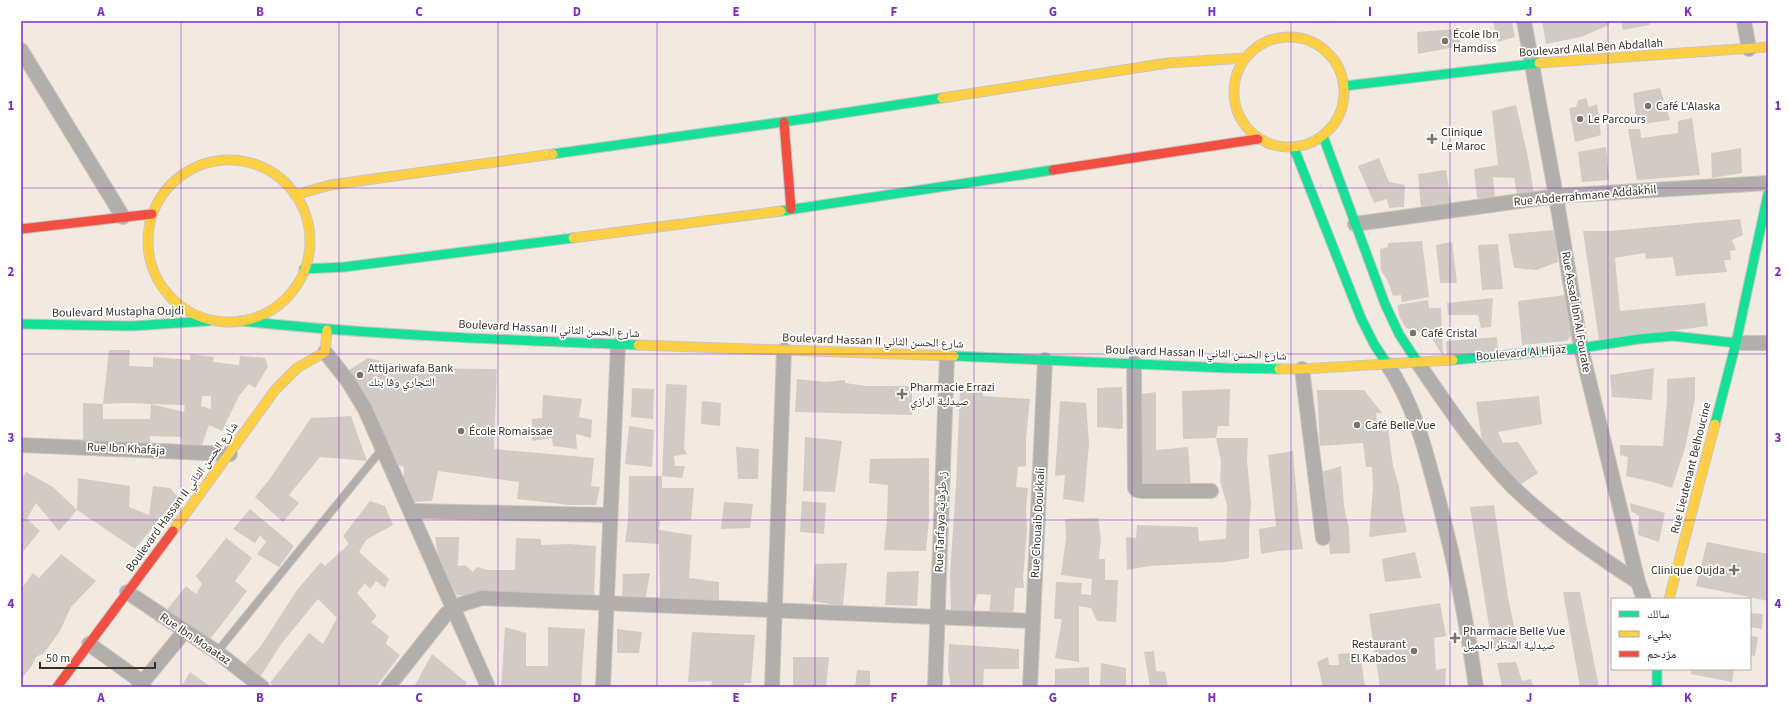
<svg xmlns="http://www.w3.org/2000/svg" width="1789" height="708" font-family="'Source Sans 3','Noto Naskh Arabic',sans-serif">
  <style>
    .building { fill: #d2cac4; fill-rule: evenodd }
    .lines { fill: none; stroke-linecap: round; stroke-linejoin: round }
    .lane-casing { stroke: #cbc5be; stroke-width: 9 }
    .street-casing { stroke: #cbc5be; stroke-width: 16 }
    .fast-casing { stroke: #cbc5be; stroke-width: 11 }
    .slow-casing { stroke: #cbc5be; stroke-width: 11 }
    .jam-casing { stroke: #cbc5be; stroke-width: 11 }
    .lane { stroke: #b1aeab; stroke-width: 7 }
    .street { stroke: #b1aeab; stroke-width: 14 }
    .fast { stroke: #16e098; stroke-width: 9 }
    .slow { stroke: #ffcf43; stroke-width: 9 }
    .jam { stroke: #f24e42; stroke-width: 9 }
    .grid { fill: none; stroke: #7b2cbf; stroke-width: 1; stroke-opacity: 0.55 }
    .poi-dot { fill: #78726b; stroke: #fff; stroke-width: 1.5 }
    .labels { text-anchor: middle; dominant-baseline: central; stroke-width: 3.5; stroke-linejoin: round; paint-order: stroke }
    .poi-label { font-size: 12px; fill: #37312b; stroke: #fff; text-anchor: start }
    .street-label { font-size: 12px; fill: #37312b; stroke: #fff }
    .neatline { fill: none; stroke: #7b2cbf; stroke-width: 1.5 }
    .grid-label { font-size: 13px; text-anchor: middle; font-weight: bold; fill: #7b2cbf }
  </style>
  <rect width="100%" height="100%" fill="#f2eae1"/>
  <g class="building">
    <polygon points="1315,21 1330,21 1330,22 1316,23"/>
    <polygon points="1512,21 1515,37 1498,42 1493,22"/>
    <polygon points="1542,21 1609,21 1609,25 1581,37 1546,44"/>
    <polygon points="1621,21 1649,21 1650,25 1623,30"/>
    <polygon points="1457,29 1461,46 1418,54 1417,32"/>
    <polygon points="1660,88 1670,120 1637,125 1633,93"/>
    <polygon points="1586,98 1589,107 1597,104 1601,135 1575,142 1569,108 1576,107 1578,100"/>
    <polygon points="1516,105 1528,157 1534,193 1517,194 1514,178 1493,177 1495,198 1477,198 1474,169 1498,165 1492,111"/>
    <polygon points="1692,118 1700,175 1637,180 1628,129 1640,129 1641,138 1678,133 1678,121"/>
    <polygon points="1606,147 1609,180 1582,182 1578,152"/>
    <polygon points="1741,148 1742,173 1712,178 1711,153"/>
    <polygon points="1379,158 1389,182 1405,185 1404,207 1389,208 1387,199 1374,203 1358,166"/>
    <polygon points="1446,170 1452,208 1421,209 1418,174"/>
    <polygon points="1740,219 1743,235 1732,240 1736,250 1730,251 1731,260 1724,260 1727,272 1676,276 1673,257 1646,259 1645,253 1615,258 1620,311 1705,303 1708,326 1599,340 1583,231 1609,231"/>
    <polygon points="1555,230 1558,262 1536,270 1514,268 1508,234"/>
    <polygon points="1422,241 1429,297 1402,302 1401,295 1393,296 1387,279 1381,271 1380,249 1388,247 1388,243"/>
    <polygon points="1452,242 1457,283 1440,283 1436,245"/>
    <polygon points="1498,244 1503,289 1482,290 1478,245"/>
    <polygon points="1566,295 1574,332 1567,341 1522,345 1518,301"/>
    <polygon points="1493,298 1491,327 1481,328 1478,315 1448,315 1447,303"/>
    <polygon points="1428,300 1429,308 1441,308 1443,356 1433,340 1427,334 1406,328 1400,318 1397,305"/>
    <polygon points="1497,337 1498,352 1447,355 1446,341"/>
    <path d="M109 350H130L129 366 153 367V357L190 360V354L214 357 213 362 239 365 240 356 265 358 268 367 255 388 249 384 239 396 222 431 209 425 202 445H182L181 437 150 436V444L129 442 83 443V403L103 404ZM202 396H211V409L201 406ZM127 403 151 404 150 419H103V404ZM151 404 185 405 184 412Z"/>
    <polygon points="368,358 411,368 497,369 494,449 594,458 591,486 600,487 596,505 569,505 517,499 519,482 438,471 432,501 412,502 403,489 404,467 393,463 349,370"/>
    <polygon points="1654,368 1652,400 1612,397 1610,375"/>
    <polygon points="1695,377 1695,399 1685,448 1672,488 1653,482 1626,476 1628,457 1620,455 1620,445 1663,446 1667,400 1667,379"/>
    <polygon points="797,379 826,382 845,380 845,383 866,386 912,386 912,415 795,412"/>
    <polygon points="666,384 687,385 684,449 687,454 674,456 675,466 685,466 682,478 662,476 662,488 694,488 691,520 660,521 659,530 692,535 689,578 719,582 719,604 686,602 660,598 659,544 625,542 628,520 629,476 662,476"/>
    <polygon points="1122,387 1123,429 1097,427 1097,388"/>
    <polygon points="632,388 654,389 653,419 631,417"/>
    <polygon points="960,389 983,390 983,396 1030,399 1026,438 1026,466 1018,467 1016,487 1028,488 1026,509 1027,530 1023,578 1024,588 1015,588 1013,616 989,613 991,595 977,594 973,614 951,614 950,574 956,486"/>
    <polygon points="1230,389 1229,426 1218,426 1216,438 1183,439 1182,391"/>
    <polygon points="1317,390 1364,390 1382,413 1376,413 1378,429 1388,428 1393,466 1399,486 1402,510 1407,532 1369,537 1373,487 1372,467 1366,467 1363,443 1320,446"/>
    <polygon points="1156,392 1156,450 1188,447 1191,487 1138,488 1136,395"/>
    <polygon points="543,395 582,399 579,417 592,420 591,438 576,434 577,449 553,446 552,438 532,441 532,419 542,418"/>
    <polygon points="1539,396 1542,424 1498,432 1503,443 1518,442 1538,473 1520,485 1483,447 1476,402"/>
    <polygon points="702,401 721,403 720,426 701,424"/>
    <polygon points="1060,401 1086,403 1089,443 1084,502 1063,499 1065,475 1055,476"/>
    <polygon points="351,416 367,461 320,457 289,495 299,503 283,522 255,497 269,480 311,418"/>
    <polygon points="629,426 654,430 652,467 625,464"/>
    <polygon points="805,437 842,441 835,492 803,491"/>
    <polygon points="1216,438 1248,438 1247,459 1251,504 1249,529 1249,558 1225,562 1149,566 1127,570 1126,537 1136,538 1137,525 1198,527 1199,541 1226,539 1227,505 1220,481 1221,461"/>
    <polygon points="736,447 759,449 758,479 738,479"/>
    <polygon points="1293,451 1299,524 1303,549 1278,551 1261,554 1259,529 1276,526 1268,455"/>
    <polygon points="929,458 929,520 926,551 884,550 887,518 888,485 869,483 870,459"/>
    <polygon points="1341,466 1344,506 1349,529 1350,553 1330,554 1321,472"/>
    <polygon points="26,472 53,487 77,510 78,478 130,486 129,507 149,515 153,486 170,488 178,497 135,549 77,510 59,531 36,503 27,519 40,531 21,554 21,481"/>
    <polygon points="370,501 385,506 393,525 366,540 359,552 389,579 385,588 376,581 370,589 365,583 357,593 377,616 371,622 389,636 386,644 400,655 376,687 275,687 270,683 309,633 323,644 337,618 318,599 282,643 260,677 244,665 261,646 297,590 321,562 325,566 349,544 343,536"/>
    <polygon points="802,501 826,503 824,534 800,532"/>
    <polygon points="724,502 753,504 750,528 721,529"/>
    <polygon points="1630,503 1665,513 1659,542 1638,535 1639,516 1631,511"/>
    <polygon points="1494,505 1508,597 1518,645 1493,651 1470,507"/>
    <polygon points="250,509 294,546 279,567 257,554 266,542 260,535 255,543 233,529"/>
    <polygon points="1098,518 1101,539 1099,559 1105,559 1105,580 1118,580 1116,622 1097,621 1091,608 1079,606 1079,662 1055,658 1062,619 1054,619 1056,582 1082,583 1081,594 1091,595 1092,579 1061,575 1066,538 1065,519"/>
    <polygon points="435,537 459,537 458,566 465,565 473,572 477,567 488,570 515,570 516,538 541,539 541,545 570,544 596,546 594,600 515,596 457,595 440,568"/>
    <polygon points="226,538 252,558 235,581 247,591 208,642 166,611 186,586 196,594 202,584 196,576"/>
    <polygon points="1707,542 1768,554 1768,601 1696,586"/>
    <polygon points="1415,552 1421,578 1385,582 1382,559"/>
    <polygon points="61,554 96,581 71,607 60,631 44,653 36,657 31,667 21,679 21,589 33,573 39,578"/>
    <polygon points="847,563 843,606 812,601 815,564"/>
    <polygon points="919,571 917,606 885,605 887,572"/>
    <polygon points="650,573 645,602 622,600 623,574"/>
    <polygon points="1563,592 1580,592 1599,687 1580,687"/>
    <polygon points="1440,603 1446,636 1434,638 1436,670 1446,668 1445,687 1380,687 1369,614"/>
    <polygon points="1750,613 1763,614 1762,629 1750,627"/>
    <polygon points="505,627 526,633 526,666 548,666 548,627 585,629 581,687 501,687"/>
    <polygon points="617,629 642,632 639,653 617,653"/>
    <polygon points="692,632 755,635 751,683 744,683 744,687 711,687 712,681 688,682"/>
    <polygon points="1750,636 1758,637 1755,656 1750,655"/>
    <polygon points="949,644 1019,649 1019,669 984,669 983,687 951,687 948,669"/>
    <polygon points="1154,651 1156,671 1165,672 1168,687 1150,687 1144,652"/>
    <polygon points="1360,652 1365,687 1323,687 1317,662 1328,657 1329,665 1339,665 1338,654"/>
    <polygon points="432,654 467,683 464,687 414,687"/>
    <polygon points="793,657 829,657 826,687 793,687"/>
    <polygon points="1516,662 1522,681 1531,679 1533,687 1502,687 1497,663"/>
    <polygon points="1101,663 1126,668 1126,687 1100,687"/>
    <polygon points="1089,667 1089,687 1055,687 1055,669"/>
    <polygon points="1691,669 1734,669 1732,682 1691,674"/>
    <polygon points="857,670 870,671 870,687 855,687"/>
    <polygon points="190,672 211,687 181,687"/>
  </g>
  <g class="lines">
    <g class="lane-casing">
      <polyline id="lane" points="217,652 382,449"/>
    </g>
    <g class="street-casing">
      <g id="street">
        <polyline points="1524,21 1556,196 1581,348 1638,582 1644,599"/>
        <polyline points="1744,21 1749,49"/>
        <polyline points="21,50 123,217"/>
        <polyline points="1355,224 1556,196 1768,183"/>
        <polyline points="1736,343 1768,343"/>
        <polyline points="325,352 348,381 365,409 488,687"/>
        <polyline points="1134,363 1135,488 1137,490 1143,491 1211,491"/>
        <path d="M1418 363C1447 406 1476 449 1512 486 1550 523 1593 553 1638 582"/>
        <path d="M1387 364C1414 404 1425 448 1437 494 1454 557 1467 622 1476 687"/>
        <polyline points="1302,369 1323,538"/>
        <polyline points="21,445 230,454"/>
        <polyline points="411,511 610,515"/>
        <polyline points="127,592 217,652 262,687"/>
        <polyline points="89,644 135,677 144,687"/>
        <polyline points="142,683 184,632"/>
        <polyline points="388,687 446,614 462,604 482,598 1033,621"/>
        <polyline points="603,687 618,345"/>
        <polyline points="772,687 784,350"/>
        <polyline points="935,687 947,356"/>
        <polyline points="1030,687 1045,360"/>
      </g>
    </g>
    <g class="fast-casing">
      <g id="fast">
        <polyline points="1344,86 1539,63"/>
        <polyline points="1323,136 1385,304 1399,334 1418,363"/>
        <polyline points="1294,148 1361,318 1374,344 1387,364"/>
        <polyline points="553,154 804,119 942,98"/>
        <polyline points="781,211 1053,170"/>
        <polyline points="304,269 344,267 573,238"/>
        <path d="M241 321C373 335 505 340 638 345"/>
        <polyline points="21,324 132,326 209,321"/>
        <polyline points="954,356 1227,368 1279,369"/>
        <polyline points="1453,360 1581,348 1639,339 1673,336 1736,343"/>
        <polyline points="1715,424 1736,343 1768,194"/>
        <polyline points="1657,669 1657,687"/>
      </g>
    </g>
    <g class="slow-casing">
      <g id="slow">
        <circle cx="1289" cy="92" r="55"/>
        <polyline points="1539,63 1768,47"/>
        <polyline points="942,98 1168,63 1245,58"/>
        <circle cx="229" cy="241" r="81"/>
        <polyline points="295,195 330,185 553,154"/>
        <polyline points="573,238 781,211"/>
        <polyline points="638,345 954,356"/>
        <polyline points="1279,369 1302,369 1453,360"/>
        <polyline points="173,531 275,390 297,368 325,352 327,330"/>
        <polyline points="1669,599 1715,424"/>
      </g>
    </g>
    <g class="jam-casing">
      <g id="jam">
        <polyline points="784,122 791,209"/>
        <polyline points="1053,170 1258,139"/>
        <polyline points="21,229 152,214"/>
        <polyline points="57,687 173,531"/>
      </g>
    </g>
    <use href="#lane" class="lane"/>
    <use href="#street" class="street"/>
    <use href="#fast" class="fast"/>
    <use href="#slow" class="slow"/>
    <use href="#jam" class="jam"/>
  </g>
  <path class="grid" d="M181 21V687M339 21V687M498 21V687M657 21V687M815 21V687M974 21V687M1132 21V687M1291 21V687M1450 21V687M1608 21V687M21 188H1768M21 354H1768M21 520H1768"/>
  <g class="poi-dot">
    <circle cx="1445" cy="41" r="4"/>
    <circle cx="1648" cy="106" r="4"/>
    <circle cx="1580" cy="119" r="4"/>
    <path d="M1430 133h4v4h4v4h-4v4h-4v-4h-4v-4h4z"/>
    <circle cx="1413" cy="333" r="4"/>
    <circle cx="360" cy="375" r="4"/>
    <path d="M900 388h4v4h4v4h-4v4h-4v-4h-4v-4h4z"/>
    <circle cx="1357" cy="425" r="4"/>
    <circle cx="461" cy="431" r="4"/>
    <path d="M1732 564h4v4h4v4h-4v4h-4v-4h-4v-4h4z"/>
    <path d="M1453 632h4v4h4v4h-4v4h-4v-4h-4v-4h4z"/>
    <circle cx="1414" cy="651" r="4"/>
  </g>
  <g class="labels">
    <g class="poi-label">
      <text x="1453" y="34">École Ibn<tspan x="1453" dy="14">Hamdiss</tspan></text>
      <text x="1656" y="106">Café L'Alaska</text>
      <text x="1588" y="119">Le Parcours</text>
      <text x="1441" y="132">Clinique<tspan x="1441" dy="14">Le Maroc</tspan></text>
      <text x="1421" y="333">Café Cristal</text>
      <text x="368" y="368">Attijariwafa Bank<tspan x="368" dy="14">التجاري وفا بنك</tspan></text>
      <text x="910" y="387">Pharmacie Errazi<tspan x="910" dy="14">صيدلية الرازي</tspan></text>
      <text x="1365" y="425">Café Belle Vue</text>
      <text x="469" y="431">École Romaissae</text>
      <text x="1725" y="570" text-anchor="end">Clinique Oujda</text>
      <text x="1463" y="631">Pharmacie Belle Vue<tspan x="1463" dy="14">صيدلية المنظر الجميل</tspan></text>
      <text x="1406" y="644" text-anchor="end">Restaurant<tspan x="1406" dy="14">El Kabados</tspan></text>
    </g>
    <g class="street-label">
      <text transform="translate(1591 48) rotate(-4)">Boulevard Allal Ben Abdallah</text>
      <text transform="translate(1585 196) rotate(-5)">Rue Abderrahmane Addakhil</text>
      <text transform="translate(118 312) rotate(-1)">Boulevard Mustapha Oujdi</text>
      <text transform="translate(1576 312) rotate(80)">Rue Assad Ibn Al Fourate</text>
      <text transform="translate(549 329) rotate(3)">Boulevard Hassan II شارع الحسن الثاني</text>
      <text transform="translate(873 341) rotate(2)">Boulevard Hassan II شارع الحسن الثاني</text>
      <text transform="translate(1196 353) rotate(2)">Boulevard Hassan II شارع الحسن الثاني</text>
      <text transform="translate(1521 353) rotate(-5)">Boulevard Al Hijaz</text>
      <text transform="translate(126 449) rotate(3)">Rue Ibn Khafaja</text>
      <text transform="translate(1691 468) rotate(-76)">Rue Lieutenant Belhoucine</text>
      <text transform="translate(182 497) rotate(-54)">Boulevard Hassan II شارع الحسن الثاني</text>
      <text transform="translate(941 522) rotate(-88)">Rue Tarfaya ز. طرفاية</text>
      <text transform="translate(1038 523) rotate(-87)">Rue Chouaib Doukkali</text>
      <text transform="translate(195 639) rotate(34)">Rue Ibn Moaataz</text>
    </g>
  </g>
  <rect width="1789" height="708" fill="none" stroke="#ffffff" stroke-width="44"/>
  <rect x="1611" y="598" width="140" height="72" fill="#ffffff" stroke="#afadaa"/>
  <rect x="1619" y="611" width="20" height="6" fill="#16e098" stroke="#afadaa"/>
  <text x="1647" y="618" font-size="12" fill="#37312b">سالك</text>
  <rect x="1619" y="631" width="20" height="6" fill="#ffcf43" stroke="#afadaa"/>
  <text x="1647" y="638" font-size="12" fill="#37312b">بطيء</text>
  <rect x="1619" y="651" width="20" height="6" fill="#f24e42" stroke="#afadaa"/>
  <text x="1647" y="658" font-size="12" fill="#37312b">مزدحم</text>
  <path d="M40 662v6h115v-6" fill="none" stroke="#37312b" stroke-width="2"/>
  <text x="46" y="662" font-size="12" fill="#37312b" stroke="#ffffff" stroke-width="3" paint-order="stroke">50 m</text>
  <rect x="22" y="22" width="1745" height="664" class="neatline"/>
  <g class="grid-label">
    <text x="101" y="16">A</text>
    <text x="260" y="16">B</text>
    <text x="419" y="16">C</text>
    <text x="577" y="16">D</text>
    <text x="736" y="16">E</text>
    <text x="894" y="16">F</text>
    <text x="1053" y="16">G</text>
    <text x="1212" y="16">H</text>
    <text x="1370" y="16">I</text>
    <text x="1529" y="16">J</text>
    <text x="1688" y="16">K</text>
    <text x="11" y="110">1</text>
    <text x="1778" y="110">1</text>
    <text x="11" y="276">2</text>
    <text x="1778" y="276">2</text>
    <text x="11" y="442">3</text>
    <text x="1778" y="442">3</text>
    <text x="11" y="608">4</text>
    <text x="1778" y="608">4</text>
    <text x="101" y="702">A</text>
    <text x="260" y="702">B</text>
    <text x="419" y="702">C</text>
    <text x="577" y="702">D</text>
    <text x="736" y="702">E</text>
    <text x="894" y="702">F</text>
    <text x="1053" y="702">G</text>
    <text x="1212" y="702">H</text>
    <text x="1370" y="702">I</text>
    <text x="1529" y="702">J</text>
    <text x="1688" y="702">K</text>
  </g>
</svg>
